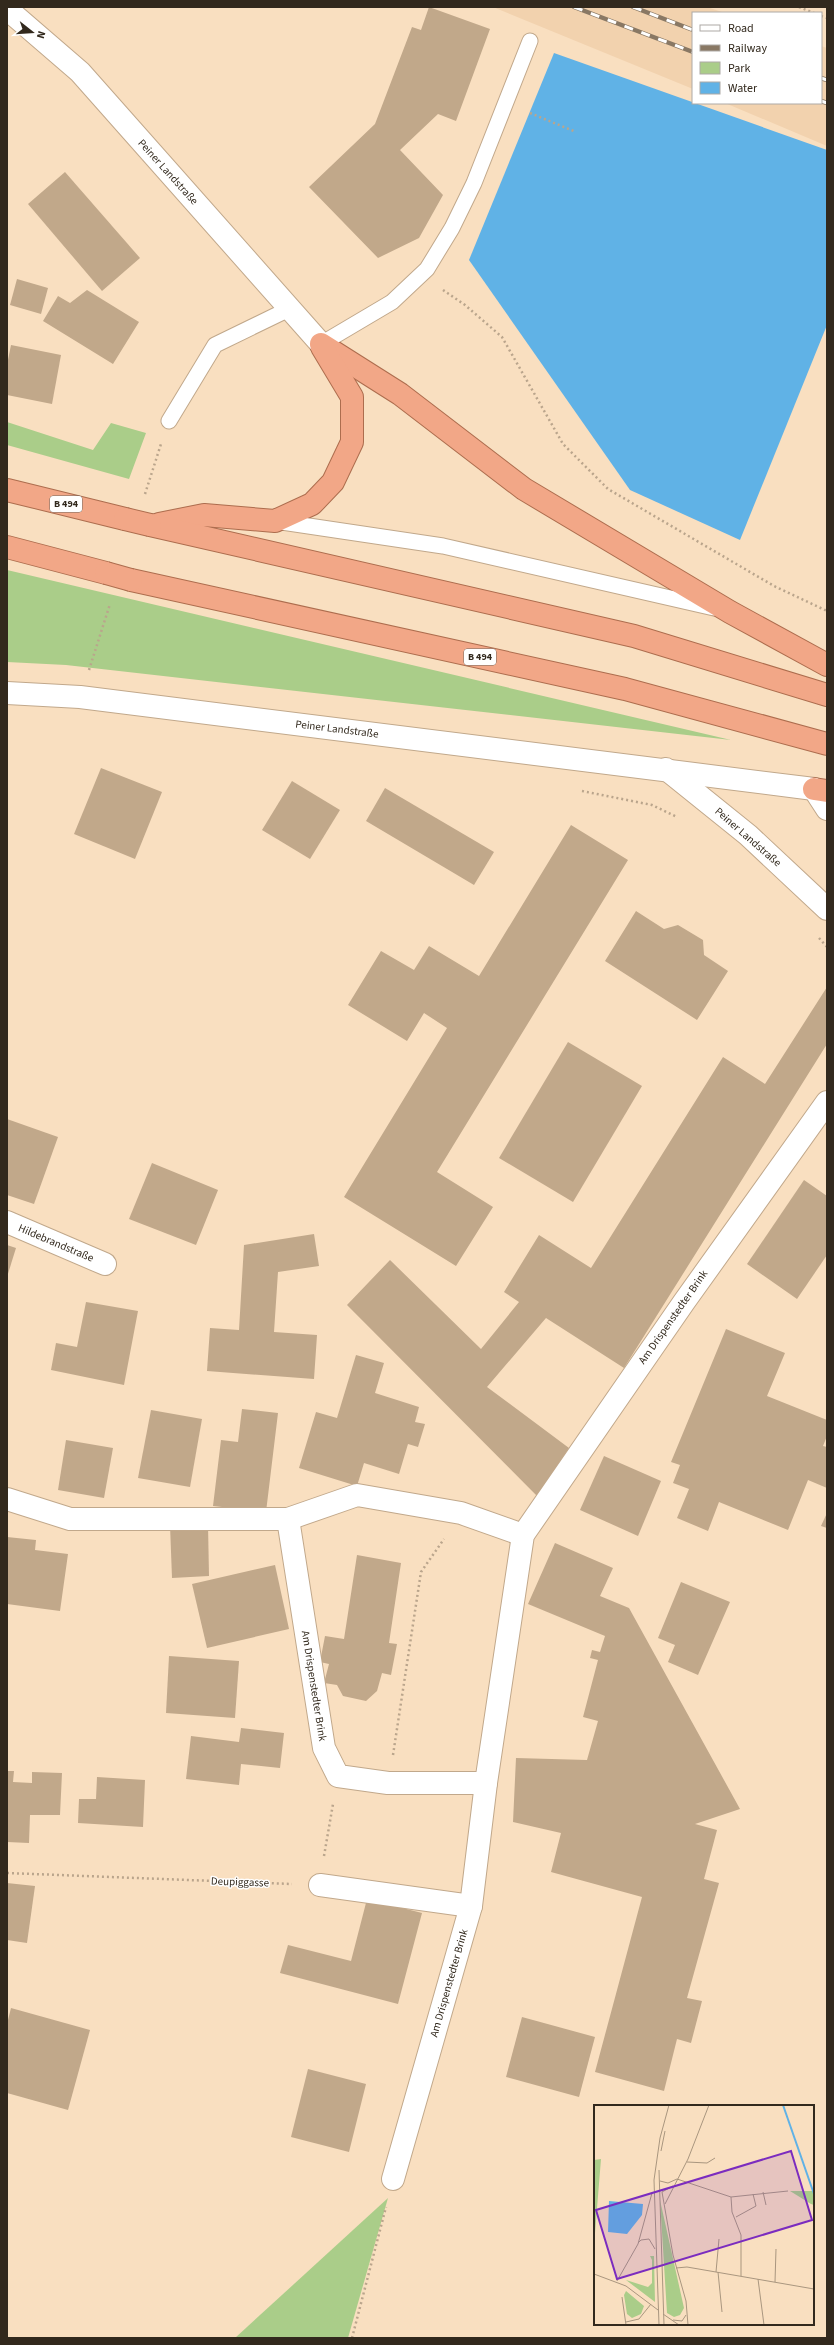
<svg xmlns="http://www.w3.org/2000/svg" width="834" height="2345" font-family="'Source Sans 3',sans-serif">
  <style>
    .built { fill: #f2d2ae }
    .green { fill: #aacd89 }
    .water { fill: #60b2e6 }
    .building { fill: #c1a88a }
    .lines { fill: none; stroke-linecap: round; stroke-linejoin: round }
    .service-casing { stroke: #c1a88b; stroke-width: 17 }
    .minor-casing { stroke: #c1a88b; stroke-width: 24 }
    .tertiary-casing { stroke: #c1a88b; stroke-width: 24 }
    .trunk-casing { stroke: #ad6d4e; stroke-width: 24 }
    .path { stroke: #baa58c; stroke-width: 2.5; stroke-dasharray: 2 3; stroke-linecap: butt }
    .service { stroke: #fff; stroke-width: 15 }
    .minor { stroke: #fff; stroke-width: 22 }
    .tertiary { stroke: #fff; stroke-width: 22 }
    .trunk { stroke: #f2a787; stroke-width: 22 }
    .rail-casing { stroke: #897864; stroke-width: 4.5 }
    .rail { stroke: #fff; stroke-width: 3; stroke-dasharray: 9; stroke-linecap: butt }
    .trunk-bridge-casing { stroke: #ad6d4e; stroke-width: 24; stroke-linecap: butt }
    .trunk-bridge { stroke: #f2a787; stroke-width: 22 }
    .labels { text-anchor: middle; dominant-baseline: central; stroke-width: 3; stroke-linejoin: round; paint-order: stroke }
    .shield { fill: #fff; stroke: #706961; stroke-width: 1 }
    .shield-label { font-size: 10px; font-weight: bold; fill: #32291d }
    .street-label { font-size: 11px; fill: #32291d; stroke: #fff }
    .inset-river { fill: none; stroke: #60b2e6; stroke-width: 2 }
    .inset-road { fill: none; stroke: #a9967f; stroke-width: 1 }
    .view { fill: #7b2cbf; fill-opacity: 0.15; stroke: #7b2cbf; stroke-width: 2 }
    .inset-edge { fill: none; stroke: #32291d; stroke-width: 2 }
  </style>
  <rect width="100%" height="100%" fill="#f9dfc0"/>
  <g class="built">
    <polygon points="493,7 707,7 725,13 693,13 693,89"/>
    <polygon points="821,46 827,48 827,146 725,103 821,103"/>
  </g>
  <g class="green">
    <polygon points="7,422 93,450 111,423 146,433 129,479 7,445"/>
    <polygon points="7,570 731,740 66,665 7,662"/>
    <polygon points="388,2198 348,2338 235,2338"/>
  </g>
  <polygon class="water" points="554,53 827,150 827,325 740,540 630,490 469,260"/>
  <g class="building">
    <polygon points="429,7 490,29 456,121 438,114 400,150 443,195 419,238 378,258 309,187 375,124 412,27 421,30"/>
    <polygon points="65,172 140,258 102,291 28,204"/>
    <polygon points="17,279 48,288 41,314 10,305"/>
    <polygon points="87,290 139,322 113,364 43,321 58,296 70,303"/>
    <polygon points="11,345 61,355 52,404 7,395 7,365"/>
    <polygon points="101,768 162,792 135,859 74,834"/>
    <polygon points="292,781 340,810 310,859 262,830"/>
    <polygon points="385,788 494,852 474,885 366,821"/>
    <polygon points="571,825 628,860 437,1172 493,1207 456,1266 344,1197 447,1028 424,1013 407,1041 348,1005 381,951 414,970 429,946 479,976"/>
    <polygon points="636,911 664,929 678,925 703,940 704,955 728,971 697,1020 605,961"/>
    <polygon points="827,987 827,1044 624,1368 546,1318 487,1387 569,1448 537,1496 347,1305 390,1260 481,1349 519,1302 504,1292 539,1235 591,1268 723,1057 765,1084"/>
    <polygon points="568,1042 642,1086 573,1202 499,1158"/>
    <polygon points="7,1119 58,1137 34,1204 7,1195"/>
    <polygon points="152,1163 218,1190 196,1245 129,1219"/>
    <polygon points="804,1180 827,1196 827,1255 797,1299 747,1264"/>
    <polygon points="314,1234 319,1266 278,1272 274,1332 317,1335 314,1379 207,1371 210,1328 239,1330 244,1245"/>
    <polygon points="7,1245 16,1248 7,1277"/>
    <polygon points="86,1302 138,1311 124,1385 51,1370 56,1343 77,1347"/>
    <polygon points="726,1329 785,1353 767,1396 827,1420 827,1436 823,1446 827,1447 827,1488 808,1480 788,1530 719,1502 708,1531 677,1518 689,1489 673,1483 680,1465 671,1462"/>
    <polygon points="356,1355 384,1363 375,1393 419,1407 415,1422 425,1424 418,1447 408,1444 399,1474 364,1463 357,1486 299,1468 316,1412 337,1418"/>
    <polygon points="242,1409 278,1413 266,1512 213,1506 221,1440 238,1442"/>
    <polygon points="151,1410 202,1419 190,1487 138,1478"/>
    <polygon points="66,1440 113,1448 104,1498 58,1490"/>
    <polygon points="604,1456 661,1481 638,1536 580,1510"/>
    <polygon points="827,1513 827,1528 821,1526"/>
    <polygon points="208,1524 209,1576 172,1578 170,1525"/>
    <polygon points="7,1537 36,1540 35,1550 68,1554 60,1611 7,1604"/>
    <polygon points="555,1543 613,1568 600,1596 629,1608 740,1809 695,1824 717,1830 704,1879 719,1883 687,1998 702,2001 691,2043 677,2039 664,2091 595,2072 642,1897 551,1872 561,1833 513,1822 516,1758 587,1760 598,1721 583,1717 598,1660 590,1658 592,1650 600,1652 605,1636 528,1604"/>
    <polygon points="357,1555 401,1563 389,1643 397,1644 391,1675 382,1673 377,1691 366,1701 343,1696 337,1685 324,1683 329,1664 320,1662 325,1636 344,1639"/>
    <polygon points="275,1565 289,1629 207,1648 192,1584"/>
    <polygon points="681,1582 730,1602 698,1675 668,1662 675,1645 658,1638"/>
    <polygon points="169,1656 239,1661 235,1718 166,1713"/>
    <polygon points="241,1728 284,1733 280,1768 241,1764 239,1785 186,1779 191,1736 239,1742"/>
    <polygon points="7,1771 14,1771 13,1782 32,1783 32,1772 62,1773 60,1815 30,1815 29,1843 7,1842"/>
    <polygon points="97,1777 145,1780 143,1827 78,1823 79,1799 96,1799"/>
    <polygon points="7,1883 35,1886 27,1943 7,1940"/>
    <polygon points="367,1899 422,1913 398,2004 280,1973 288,1945 351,1961"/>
    <polygon points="11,2008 90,2030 68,2110 7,2093 7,2024"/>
    <polygon points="522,2017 595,2037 579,2097 506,2077"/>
    <polygon points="308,2069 366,2084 349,2152 291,2137"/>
  </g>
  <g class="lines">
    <g class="service-casing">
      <g id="service">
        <polyline points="321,344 392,302 427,269 452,228 474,183 530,41"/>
        <polyline points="169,421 215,345 289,309"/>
        <polyline points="275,521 443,546 714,608"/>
      </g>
    </g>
    <g class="minor-casing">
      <g id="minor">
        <polyline points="666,769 748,835 827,909"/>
        <polyline points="814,789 827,809"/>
        <polyline points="7,1222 105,1264"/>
        <polyline points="7,1499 70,1519 288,1519 357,1495 461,1513 523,1535"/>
        <polyline points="288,1519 324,1748 338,1776 388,1783 486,1783"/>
        <polyline points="320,1885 471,1906"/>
        <polyline points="393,2179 471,1906 486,1783 523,1535 684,1302 827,1102"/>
      </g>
    </g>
    <g class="tertiary-casing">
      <g id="tertiary">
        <polyline points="7,9 80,72 321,344"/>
        <polyline points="7,693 80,697 814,789"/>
      </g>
    </g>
    <g class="trunk-casing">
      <g id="trunk">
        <polyline points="321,344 400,394 524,489 730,612 827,665"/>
        <polyline points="7,490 125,519"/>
        <polyline points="159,524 204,515 275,521 312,504 333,482 352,442 352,397 322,347"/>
        <polyline points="150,525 634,636 827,695"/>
        <polyline points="7,547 106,573"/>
        <polyline points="131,580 625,689 827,744"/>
        <polyline points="814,789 827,791"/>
      </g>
    </g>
    <g class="path">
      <polyline points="799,7 814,13"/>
      <polyline points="821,16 827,18"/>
      <polyline points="530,113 576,132"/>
      <polyline points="443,290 465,305 502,337 563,444 608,489 774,586 827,611"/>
      <polyline points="145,494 161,444"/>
      <polyline points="89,670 110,604"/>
      <polyline points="582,791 652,805 677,817"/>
      <polyline points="819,938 827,947"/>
      <polyline points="393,1755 421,1572 444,1539"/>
      <polyline points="324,1856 333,1804"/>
      <polyline points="7,1873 292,1884"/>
      <polyline points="352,2338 386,2207"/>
    </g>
    <use href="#service" class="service"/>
    <use href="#minor" class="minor"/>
    <use href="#tertiary" class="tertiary"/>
    <use href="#trunk" class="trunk"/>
    <g class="rail-casing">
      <g id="rail">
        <polyline points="574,7 693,52"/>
        <polyline points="633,7 693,30"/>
        <polyline points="821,78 827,80"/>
        <polyline points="821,101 827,103"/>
      </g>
    </g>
    <use href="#rail" class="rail"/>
    <g class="trunk-bridge-casing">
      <g id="trunk-bridge">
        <polyline points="125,519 150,525"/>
        <polyline points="106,573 131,580"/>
      </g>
    </g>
    <use href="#trunk-bridge" class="trunk-bridge"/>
  </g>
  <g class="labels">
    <g class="shield">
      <rect x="50" y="496" width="32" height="16" rx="3"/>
      <rect x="464" y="649" width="32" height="16" rx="3"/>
    </g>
    <g class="shield-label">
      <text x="66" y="504">B 494</text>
      <text x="480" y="657">B 494</text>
    </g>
    <g class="street-label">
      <text transform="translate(168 172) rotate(48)">Peiner Landstraße</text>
      <text transform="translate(337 729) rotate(7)">Peiner Landstraße</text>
      <text transform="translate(748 837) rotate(41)">Peiner Landstraße</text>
      <text transform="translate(56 1243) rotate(23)">Hildebrandstraße</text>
      <text transform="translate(673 1317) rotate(-55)">Am Drispenstedter Brink</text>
      <text transform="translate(314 1686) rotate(81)">Am Drispenstedter Brink</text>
      <text transform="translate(240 1882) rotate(2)">Deupiggasse</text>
      <text transform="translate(449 1983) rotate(-74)">Am Drispenstedter Brink</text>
    </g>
  </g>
  <g transform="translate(594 2105)">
    <rect width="220" height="220" fill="#f9dfc0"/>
    <path d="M7 54 1 128H0V55ZM196 86H220V100L217 99ZM66 95 90 203 86 210 80 212 73 208ZM56 151H60L61 197 32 175 54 182 58 178V155ZM32 186 50 201 47 209 38 213 33 209 30 190Z" fill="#aacd89"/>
    <path d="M15 96 49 99 48 110 33 129 14 127Z" fill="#60b2e6"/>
    <path class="inset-river" d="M189 0 220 89"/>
    <path class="inset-road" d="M67 46 71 26M93 57 113 58 121 53M65 65 70 220M83 74 137 92 194 86M66 76 74 78 83 74M79 81 68 87 79 150 92 196 94 220M169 87 172 100M137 92 138 107 147 130V171M71 99 94 54 115 0M142 112 162 101 159 89M44 138 47 135 55 134 61 144M44 139 58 88M82 163 93 162 220 184M122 167 125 134M124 167 128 207M0 169 32 181 64 205M164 174 170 220M23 176 44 139M181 177 182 144M28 192 32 220M69 209 85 220M79 215 88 216 92 210M32 217 45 214 57 199M65 220 60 75 66 33 75 0"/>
    <path class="view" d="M197 46 218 115 23 174 2 105Z"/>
    <rect width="220" height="220" class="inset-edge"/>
  </g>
  <rect width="834" height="2345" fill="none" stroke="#32291d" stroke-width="16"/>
  <rect x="692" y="12" width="130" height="92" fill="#ffffff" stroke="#ada9a5"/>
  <rect x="700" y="25" width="20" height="6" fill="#ffffff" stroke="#ada9a5"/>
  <text x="728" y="32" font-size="12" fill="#32291d">Road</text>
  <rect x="700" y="45" width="20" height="6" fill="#897864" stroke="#ada9a5"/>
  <text x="728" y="52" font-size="12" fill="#32291d">Railway</text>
  <rect x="700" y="62" width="20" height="12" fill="#aacd89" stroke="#ada9a5"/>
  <text x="728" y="72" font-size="12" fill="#32291d">Park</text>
  <rect x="700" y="82" width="20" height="12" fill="#60b2e6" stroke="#ada9a5"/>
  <text x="728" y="92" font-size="12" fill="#32291d">Water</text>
  <g transform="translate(32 32) rotate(107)" stroke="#ffffff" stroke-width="3" paint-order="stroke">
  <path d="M0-3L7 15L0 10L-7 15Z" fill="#32291d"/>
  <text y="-6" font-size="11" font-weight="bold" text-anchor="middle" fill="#32291d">N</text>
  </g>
</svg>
